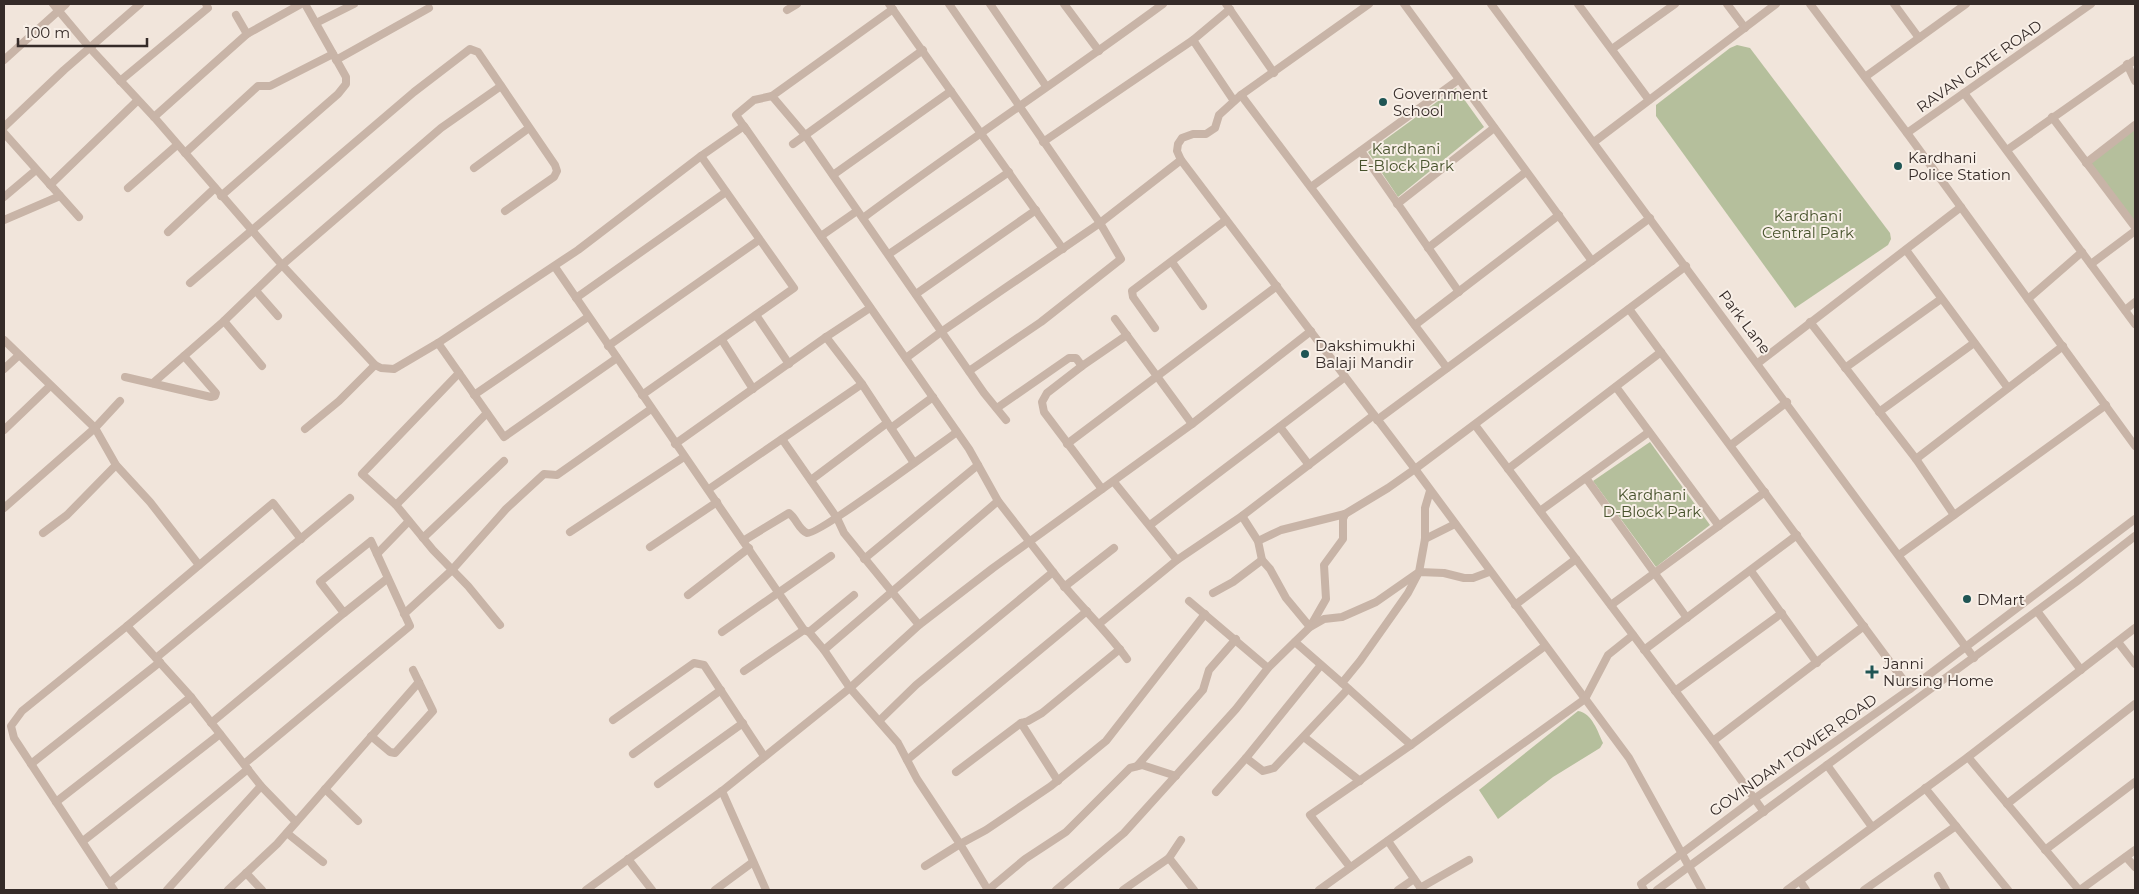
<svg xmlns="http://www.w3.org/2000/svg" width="2139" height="894" font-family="Montserrat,sans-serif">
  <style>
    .green { fill: #b5bf9c }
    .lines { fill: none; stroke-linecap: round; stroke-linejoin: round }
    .street { stroke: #c8b4a7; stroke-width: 8 }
    .poi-dot { fill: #1f5554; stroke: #f8efe7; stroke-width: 2 }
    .labels { text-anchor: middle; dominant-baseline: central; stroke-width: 4; stroke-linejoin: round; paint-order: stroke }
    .street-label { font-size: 15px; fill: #352b28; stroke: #f8efe7 }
    .poi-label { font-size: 15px; fill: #352b28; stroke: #f8efe7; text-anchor: start }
    .park-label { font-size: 15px; fill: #47522c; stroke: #f8efe7 }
  </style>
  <rect width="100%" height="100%" fill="#f1e5db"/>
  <g class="green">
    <polygon points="1737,45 1750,48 1890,233 1891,239 1888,245 1795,308 1656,116 1656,105 1730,48"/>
    <polygon points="1456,88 1484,127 1398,197 1368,152"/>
    <polygon points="2135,125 2135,227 2086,163"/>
    <polygon points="1650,442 1710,525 1656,567 1593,481"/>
    <path d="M1578 711C1592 713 1598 732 1603 743L1600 748 1553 777 1498 819 1479 790Z"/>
  </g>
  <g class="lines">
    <g class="street">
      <polyline points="53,4 89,47 154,117 282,265 224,321 153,383"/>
      <polyline points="889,4 1063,249"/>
      <polyline points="949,4 1100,223 1121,259 1041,322 969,371"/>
      <polyline points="990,4 1046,86"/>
      <polyline points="1064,4 1099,51"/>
      <polyline points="1226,4 1274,73"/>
      <polyline points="1369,4 1241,95 1219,115 1215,128 1206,134 1193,134 1182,138 1178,144 1177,151 1181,160 1415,469 1629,758 1702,890"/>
      <polyline points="1404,4 1592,261"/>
      <polyline points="1491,4 1974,658"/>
      <polyline points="1578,4 1649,100"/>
      <polyline points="1727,4 1745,28"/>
      <polyline points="1810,4 1907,133 2135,446"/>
      <polyline points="1894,4 1919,38"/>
      <polyline points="893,9 772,96 805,135 984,393 1006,420"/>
      <polyline points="787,10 797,4"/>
      <polyline points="236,15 247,34"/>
      <polyline points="316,23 354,4"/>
      <polyline points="1193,40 1234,101"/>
      <polyline points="1612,49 1675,4"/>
      <polyline points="4,60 66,4"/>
      <polyline points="336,60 429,8"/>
      <polyline points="2127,64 2135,81"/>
      <polyline points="1865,77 1966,4"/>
      <polyline points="120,81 208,8 206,4"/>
      <polyline points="501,86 441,128 282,265 375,365 381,368 394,369 438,343 578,250 701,156 794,288 642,395"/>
      <polyline points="1964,93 2135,324"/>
      <polyline points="1241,95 1447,368"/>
      <polyline points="154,117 247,34 301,4"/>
      <polyline points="2052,117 2135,227"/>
      <polyline points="4,127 64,70 140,4"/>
      <polyline points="747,131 736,115 754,100 772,96"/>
      <polyline points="4,133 79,217"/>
      <polyline points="1907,133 2091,4"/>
      <polyline points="1043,142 1193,40 1230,9"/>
      <polyline points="1594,142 1776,4"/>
      <polyline points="793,144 923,50"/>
      <polyline points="2007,150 2135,60"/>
      <polyline points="1361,151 1459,292"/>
      <polyline points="185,153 258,86 270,86 333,54"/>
      <polyline points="701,156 744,126 969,449 978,465"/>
      <polyline points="2086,163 2135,125"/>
      <polyline points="474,168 529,128"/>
      <polyline points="833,175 951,91"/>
      <polyline points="50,185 137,101"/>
      <polyline points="1311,187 1458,80"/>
      <polyline points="128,188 177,145"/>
      <polyline points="221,196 338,94 346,84 346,77 305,4"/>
      <polyline points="4,197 36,170"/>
      <polyline points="1397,204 1494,128"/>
      <path d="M863 218C961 145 1064 77 1163 4"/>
      <polyline points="4,220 60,196"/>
      <polyline points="168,232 215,188"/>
      <polyline points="821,236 857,211"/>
      <polyline points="1428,248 1526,172"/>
      <polyline points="1906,250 2008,388"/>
      <polyline points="889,254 1009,172"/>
      <polyline points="1172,262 1203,306"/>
      <polyline points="2091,264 2135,231"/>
      <polyline points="555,267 804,630 809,632 824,650 850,688 898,743 917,779 960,844 925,866"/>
      <polyline points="190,283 414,92 470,49 478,52 555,165 557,171 554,177 505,211"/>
      <polyline points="256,291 278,316"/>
      <polyline points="916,294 1036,210"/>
      <polyline points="576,298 726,192"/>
      <polyline points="2028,299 2082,252"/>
      <polyline points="1629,309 1910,689"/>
      <polyline points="2125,310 2135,302"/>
      <polyline points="756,315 789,364"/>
      <polyline points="1115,319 1192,424"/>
      <polyline points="224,321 262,366"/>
      <polyline points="1810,322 1916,459 1954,515"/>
      <polyline points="1415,325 1559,215"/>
      <polyline points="1155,328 1133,297 1132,291 1226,220"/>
      <polyline points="826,337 862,384 914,463"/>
      <polyline points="4,340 95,428 116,465 150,502 199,565"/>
      <polyline points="722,340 753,389"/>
      <polyline points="438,343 504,437 617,358"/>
      <polyline points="608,346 759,240"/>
      <polyline points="906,358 941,332 1100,223 1181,160"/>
      <polyline points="1758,363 1961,207"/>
      <polyline points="1845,368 1941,299"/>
      <polyline points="4,369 18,356"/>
      <polyline points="459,373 362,474 396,505 433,550 468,586 500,625"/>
      <polyline points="125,377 211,397 215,396 216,393 184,356"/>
      <polyline points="1616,387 1719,526"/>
      <polyline points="474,395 588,317"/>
      <polyline points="997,408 1069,358 1076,358 1082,366"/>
      <polyline points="1879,412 1974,343"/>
      <polyline points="1377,420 1650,218"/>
      <polyline points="1475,425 1713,741 1764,812"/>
      <polyline points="1280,427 1309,465"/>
      <polyline points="891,428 933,397"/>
      <polyline points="305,429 339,401 375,365"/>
      <polyline points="4,430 50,386"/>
      <polyline points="782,439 837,518 844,533 919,625"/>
      <polyline points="675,444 826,337 870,308"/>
      <polyline points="1067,444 1277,286"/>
      <polyline points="1731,445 1787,402"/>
      <polyline points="1916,459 2063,346"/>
      <polyline points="1508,469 1661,352"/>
      <polyline points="1586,478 1687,618"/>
      <polyline points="811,480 887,423"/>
      <polyline points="1114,482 1177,560"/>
      <polyline points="709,489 862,384"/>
      <polyline points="1102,489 1044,412 1042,402 1047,393 1082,366 1127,335"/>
      <polyline points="396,505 487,413"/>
      <polyline points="4,508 95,428 120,401"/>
      <polyline points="1540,511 1649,432"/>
      <polyline points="1242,516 1258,541 1262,560 1270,569 1286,598 1310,627 1326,599 1324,565 1343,539 1343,519 1345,514 1388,488 1415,469 1686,266"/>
      <polyline points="1150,525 1345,377"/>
      <polyline points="570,532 684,457"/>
      <polyline points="43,533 67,515 116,465"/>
      <polyline points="423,538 504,461"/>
      <polyline points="1425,539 1455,524"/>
      <path d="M743 541 789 513C796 518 799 530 807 533 817 536 940 444 957 432"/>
      <polyline points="1258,541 1281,530 1345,514"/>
      <polyline points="650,547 717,502"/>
      <polyline points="377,554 409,521"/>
      <polyline points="1899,555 2106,405"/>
      <polyline points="864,559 978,465 998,501 1053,572 916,685 879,721"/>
      <polyline points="1751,571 1817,663"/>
      <path d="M1053 572C1076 603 1105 628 1127 659"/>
      <polyline points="1064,587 1114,548"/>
      <polyline points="1213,593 1233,582 1262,560"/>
      <polyline points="688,595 749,548"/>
      <polyline points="1189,601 1268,668 1310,627 1324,619 1342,617 1376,602 1419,572 1425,539 1425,508 1430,491"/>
      <polyline points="1515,605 1576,559"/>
      <polyline points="1611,605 1765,492"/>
      <polyline points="2037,611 2081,670"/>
      <polyline points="404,614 452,570 506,509 544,474 557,475 651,409"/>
      <polyline points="1099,624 1177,560 1242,516 1374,415"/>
      <polyline points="127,626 273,503 301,539"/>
      <polyline points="722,632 831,556"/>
      <polyline points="809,632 854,595"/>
      <polyline points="1295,642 1342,683"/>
      <polyline points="2118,642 2135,664"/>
      <polyline points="824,650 998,501"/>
      <polyline points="1644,650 1797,535"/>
      <polyline points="156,658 350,498"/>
      <polyline points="744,671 804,630"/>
      <polyline points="1675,691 1782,613"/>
      <polyline points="613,720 694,663 704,665 764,756"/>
      <polyline points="211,723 344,613"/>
      <polyline points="1021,723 1058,781"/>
      <polyline points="371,736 390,752 395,753 433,711 413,670"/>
      <polyline points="1304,737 1360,781"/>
      <polyline points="1713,741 1864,626"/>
      <polyline points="1411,745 1342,683 1360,661 1408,593 1419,572 1444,573 1464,578 1473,578 1489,572"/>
      <polyline points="633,754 721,690"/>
      <polyline points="1968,757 2079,890"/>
      <polyline points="1246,758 1321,665"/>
      <polyline points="907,760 1087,611"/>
      <polyline points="31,764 160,662"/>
      <polyline points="244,764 410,626 371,541 320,582 344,613 388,578"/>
      <polyline points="1827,765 1872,827"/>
      <polyline points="1137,766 1203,690 1209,670 1236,639"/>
      <polyline points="956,772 1021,723 1028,721 1042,713 1120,649"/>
      <polyline points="1176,776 1142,765 1130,768 1066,832 1025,859 988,890 960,844 986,830 1051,786 1106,741 1205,614"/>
      <polyline points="658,784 743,723"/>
      <polyline points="1925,788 2008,890"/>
      <polyline points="325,789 358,821"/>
      <polyline points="722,791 766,890"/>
      <polyline points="1216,792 1246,758 1263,771 1274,768 1348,689"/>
      <polyline points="56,802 191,697"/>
      <polyline points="2007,804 2135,704"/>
      <polyline points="287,833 323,862"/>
      <polyline points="83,841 220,734"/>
      <polyline points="1388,841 1422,890"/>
      <polyline points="2045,850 2135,782"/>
      <polyline points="2126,857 2135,867"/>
      <polyline points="1169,858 1194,890"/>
      <polyline points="628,859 652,890"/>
      <polyline points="1350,867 1310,815 1411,745 1545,646"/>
      <polyline points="246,873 262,890"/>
      <polyline points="1938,876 1946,890"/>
      <polyline points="1800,881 1806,890"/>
      <polyline points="109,883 248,769"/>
      <polyline points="1420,888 1469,860"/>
      <polyline points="114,890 14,738 11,726 22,711 127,626 191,697 261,786 296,822"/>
      <polyline points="167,890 261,786"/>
      <polyline points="228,890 277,844 419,682"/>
      <polyline points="586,890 722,791 850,688 919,625 993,568 1192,424 1311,331"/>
      <polyline points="715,890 753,862"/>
      <polyline points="1056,890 1124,833 1236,709 1268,668"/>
      <polyline points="1123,890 1169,858 1181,840"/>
      <polyline points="1319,890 1585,699 1608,655 1633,635"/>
      <polyline points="1398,890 1414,879"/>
      <polyline points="1644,890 1641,884 1754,799 1910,689 2135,519"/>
      <polyline points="1657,890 2076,582 2135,536"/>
      <polyline points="1787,890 1968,757 2135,628"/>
      <polyline points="1864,890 1956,826"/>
      <polyline points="2080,890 2135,850"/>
    </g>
  </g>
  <g class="poi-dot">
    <circle cx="1383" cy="102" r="5"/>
    <circle cx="1898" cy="166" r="5"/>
    <circle cx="1305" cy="354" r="5"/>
    <circle cx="1967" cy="599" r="5"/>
    <path d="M1869.5 664.5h5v5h5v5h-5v5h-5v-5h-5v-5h5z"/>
  </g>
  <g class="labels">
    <g class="street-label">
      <text transform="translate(1979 66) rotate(-35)">RAVAN GATE ROAD</text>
      <text transform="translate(1745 322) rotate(53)">Park Lane</text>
      <text transform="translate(1793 755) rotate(-35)">GOVINDAM TOWER ROAD</text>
    </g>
    <g class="poi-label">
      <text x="1393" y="93">Government<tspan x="1393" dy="17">School</tspan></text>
      <text x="1908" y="157">Kardhani<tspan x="1908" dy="17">Police Station</tspan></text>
      <text x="1315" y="345">Dakshimukhi<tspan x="1315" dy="17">Balaji Mandir</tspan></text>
      <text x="1977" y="599">DMart</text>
      <text x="1883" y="663">Janni<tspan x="1883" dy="17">Nursing Home</tspan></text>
    </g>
    <g class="park-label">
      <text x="1406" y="148">Kardhani<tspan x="1406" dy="17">E-Block Park</tspan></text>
      <text x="1808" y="215">Kardhani<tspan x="1808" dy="17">Central Park</tspan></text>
      <text x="1652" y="494">Kardhani<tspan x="1652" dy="17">D-Block Park</tspan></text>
    </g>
  </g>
  <rect width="2139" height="894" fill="none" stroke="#352b28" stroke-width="10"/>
  <path d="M18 38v8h129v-8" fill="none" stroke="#352b28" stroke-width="2.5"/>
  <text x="25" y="38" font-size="15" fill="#352b28" stroke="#f8efe7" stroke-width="4" paint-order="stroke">100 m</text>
</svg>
